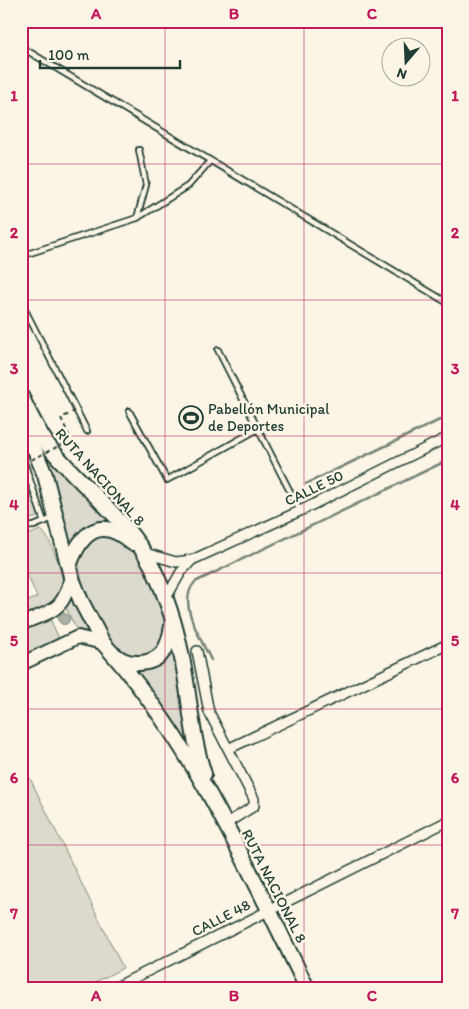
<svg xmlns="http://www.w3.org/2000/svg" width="469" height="1009" font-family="Itim,sans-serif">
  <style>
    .green { fill: #dcdacc; stroke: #7e8c80 }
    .water { fill: #aeb3a7; stroke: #758479 }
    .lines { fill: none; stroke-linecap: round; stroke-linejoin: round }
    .stream { stroke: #758479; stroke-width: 2.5 }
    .service-casing { stroke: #1f3d34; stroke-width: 8 }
    .minor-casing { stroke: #1f3d34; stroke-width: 12 }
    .secondary-casing { stroke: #1f3d34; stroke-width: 16 }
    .trunk-casing { stroke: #1f3d34; stroke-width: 18 }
    .service { stroke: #fcf5e5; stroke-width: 4.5 }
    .minor { stroke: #fcf5e5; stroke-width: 9 }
    .secondary { stroke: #fcf5e5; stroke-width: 12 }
    .trunk { stroke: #fcf5e5; stroke-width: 14 }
    .path-bridge { stroke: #1f3d34; stroke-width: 2; stroke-dasharray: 4 4; stroke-linecap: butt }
    .grid { fill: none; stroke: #c2185b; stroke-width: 1; stroke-opacity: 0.55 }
    .labels { text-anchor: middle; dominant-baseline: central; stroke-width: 5; stroke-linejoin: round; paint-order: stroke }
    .poi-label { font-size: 15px; fill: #1f3d34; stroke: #fcf5e5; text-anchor: start }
    .street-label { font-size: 15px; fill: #1f3d34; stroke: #fcf5e5 }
    .neatline { fill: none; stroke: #c2185b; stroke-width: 2 }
    .grid-label { font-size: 16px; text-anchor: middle; font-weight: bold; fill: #c2185b }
  </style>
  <rect width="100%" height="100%" fill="#fcf5e5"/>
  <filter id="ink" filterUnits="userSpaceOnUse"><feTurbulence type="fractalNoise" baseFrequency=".02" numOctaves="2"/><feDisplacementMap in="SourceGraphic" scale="10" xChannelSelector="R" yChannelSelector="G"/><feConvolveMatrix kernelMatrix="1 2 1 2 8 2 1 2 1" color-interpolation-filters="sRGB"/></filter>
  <g filter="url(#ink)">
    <g class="green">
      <path d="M44 450 115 524C93 521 80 529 68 547L41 452Z"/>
      <polygon points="21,462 42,516 21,521"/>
      <path d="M40 530C50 533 64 576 63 587 62 592 59 598 57 602L21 619V605L37 597 21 560V538Z"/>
      <path d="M108 535C132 543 144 566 154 588 159 598 165 608 167 619 171 647 144 665 120 651 102 640 77 581 79 560 79 553 85 545 88 539Z"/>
      <polygon points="73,593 93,636 78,633 65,606"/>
      <polygon points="49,616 60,641 21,658 21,629"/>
      <path d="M175 647 189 742 185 744 134 672C152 672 167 663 175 647Z"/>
      <polygon points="21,760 123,968 84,988 21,988"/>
    </g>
    <circle class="water" cx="64" cy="619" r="5.5"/>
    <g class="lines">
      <g class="stream">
        <polyline points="306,484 448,416"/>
        <path d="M211 660C201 638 176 603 195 582L448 460"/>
      </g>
      <g class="service-casing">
        <g id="service">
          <polyline points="21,47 448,303"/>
          <polyline points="137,218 188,186 210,161"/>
          <polyline points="21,256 137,218 146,185 139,150"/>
          <polyline points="21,302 87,431"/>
          <polyline points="218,350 258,429"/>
          <polyline points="129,411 167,480 258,429 300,511"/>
          <polyline points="21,453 44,522"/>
          <polyline points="21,527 34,526 53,518"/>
        </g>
      </g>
      <g class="minor-casing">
        <g id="minor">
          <polyline points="145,553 176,562 192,560 300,511 448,437"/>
          <polyline points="166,598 181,572 191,561"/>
          <polyline points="197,651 209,712 254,799 254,806 224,825"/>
          <polyline points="230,748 448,644"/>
          <polyline points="114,988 448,821"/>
        </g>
      </g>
      <g class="secondary-casing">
        <g id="secondary">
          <path d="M21 624C52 610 64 612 71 576"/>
          <polyline points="21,664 78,637 103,643"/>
        </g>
      </g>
      <g class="trunk-casing">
        <g id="trunk">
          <path d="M21 396C30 414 38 433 51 449 84 489 127 519 152 566 167 597 177 629 183 663 190 700 192 738 204 774"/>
          <path d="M21 417 45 475 71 576 81 601 103 643C193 742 248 868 307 988"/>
          <path d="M69 566C81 532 101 515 132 543"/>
          <path d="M115 655C129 667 155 666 165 649 170 641 171 631 173 621"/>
        </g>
      </g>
      <use href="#service" class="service"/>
      <use href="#minor" class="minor"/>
      <use href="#secondary" class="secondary"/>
      <use href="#trunk" class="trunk"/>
      <polyline class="path-bridge" points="21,439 31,460 71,440 61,418 77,410"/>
    </g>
  </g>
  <path class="grid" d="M165 21V988M304 21V988M21 164H448M21 300H448M21 436H448M21 573H448M21 709H448M21 845H448"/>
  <defs>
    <g id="stadium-ring" transform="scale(1.25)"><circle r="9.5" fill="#fcf5e5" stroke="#1f3d34" stroke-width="1.5"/><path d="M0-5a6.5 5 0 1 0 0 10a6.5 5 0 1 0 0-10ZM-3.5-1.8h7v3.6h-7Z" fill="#1f3d34"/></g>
  </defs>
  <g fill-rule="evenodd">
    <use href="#stadium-ring" x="191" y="418"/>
  </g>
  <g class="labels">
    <g class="poi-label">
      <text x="208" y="409">Pabellón Municipal<tspan x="208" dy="17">de Deportes</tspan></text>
    </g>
    <g class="street-label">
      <text transform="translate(100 477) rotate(48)">RUTA NACIONAL 8</text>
      <text transform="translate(314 488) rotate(-26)">CALLE 50</text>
      <text transform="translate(274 886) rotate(63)">RUTA NACIONAL 8</text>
      <text transform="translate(221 918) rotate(-27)">CALLE 48</text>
    </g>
  </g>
  <rect width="469" height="1009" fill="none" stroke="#fcf5e5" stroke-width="55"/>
  <g transform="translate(406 62) rotate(199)"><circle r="24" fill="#fcf5e5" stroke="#a4ab9e"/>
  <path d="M0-4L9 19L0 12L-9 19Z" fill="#1f3d34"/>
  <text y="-8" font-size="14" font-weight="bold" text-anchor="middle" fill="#1f3d34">N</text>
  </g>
  <path d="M40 60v8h140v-8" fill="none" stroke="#1f3d34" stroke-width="2.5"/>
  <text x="48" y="60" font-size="15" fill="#1f3d34" stroke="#fcf5e5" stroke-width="4" paint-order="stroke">100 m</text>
  <rect x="28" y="28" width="414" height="954" class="neatline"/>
  <g class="grid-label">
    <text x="96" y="19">A</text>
    <text x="234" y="19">B</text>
    <text x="372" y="19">C</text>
    <text x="14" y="101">1</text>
    <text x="455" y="101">1</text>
    <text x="14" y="238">2</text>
    <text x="455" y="238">2</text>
    <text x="14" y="374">3</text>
    <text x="455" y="374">3</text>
    <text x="14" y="510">4</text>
    <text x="455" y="510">4</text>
    <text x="14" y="646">5</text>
    <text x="455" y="646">5</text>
    <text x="14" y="783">6</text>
    <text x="455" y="783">6</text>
    <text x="14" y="919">7</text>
    <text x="455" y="919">7</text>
    <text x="96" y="1001">A</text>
    <text x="234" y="1001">B</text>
    <text x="372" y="1001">C</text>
  </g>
</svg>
